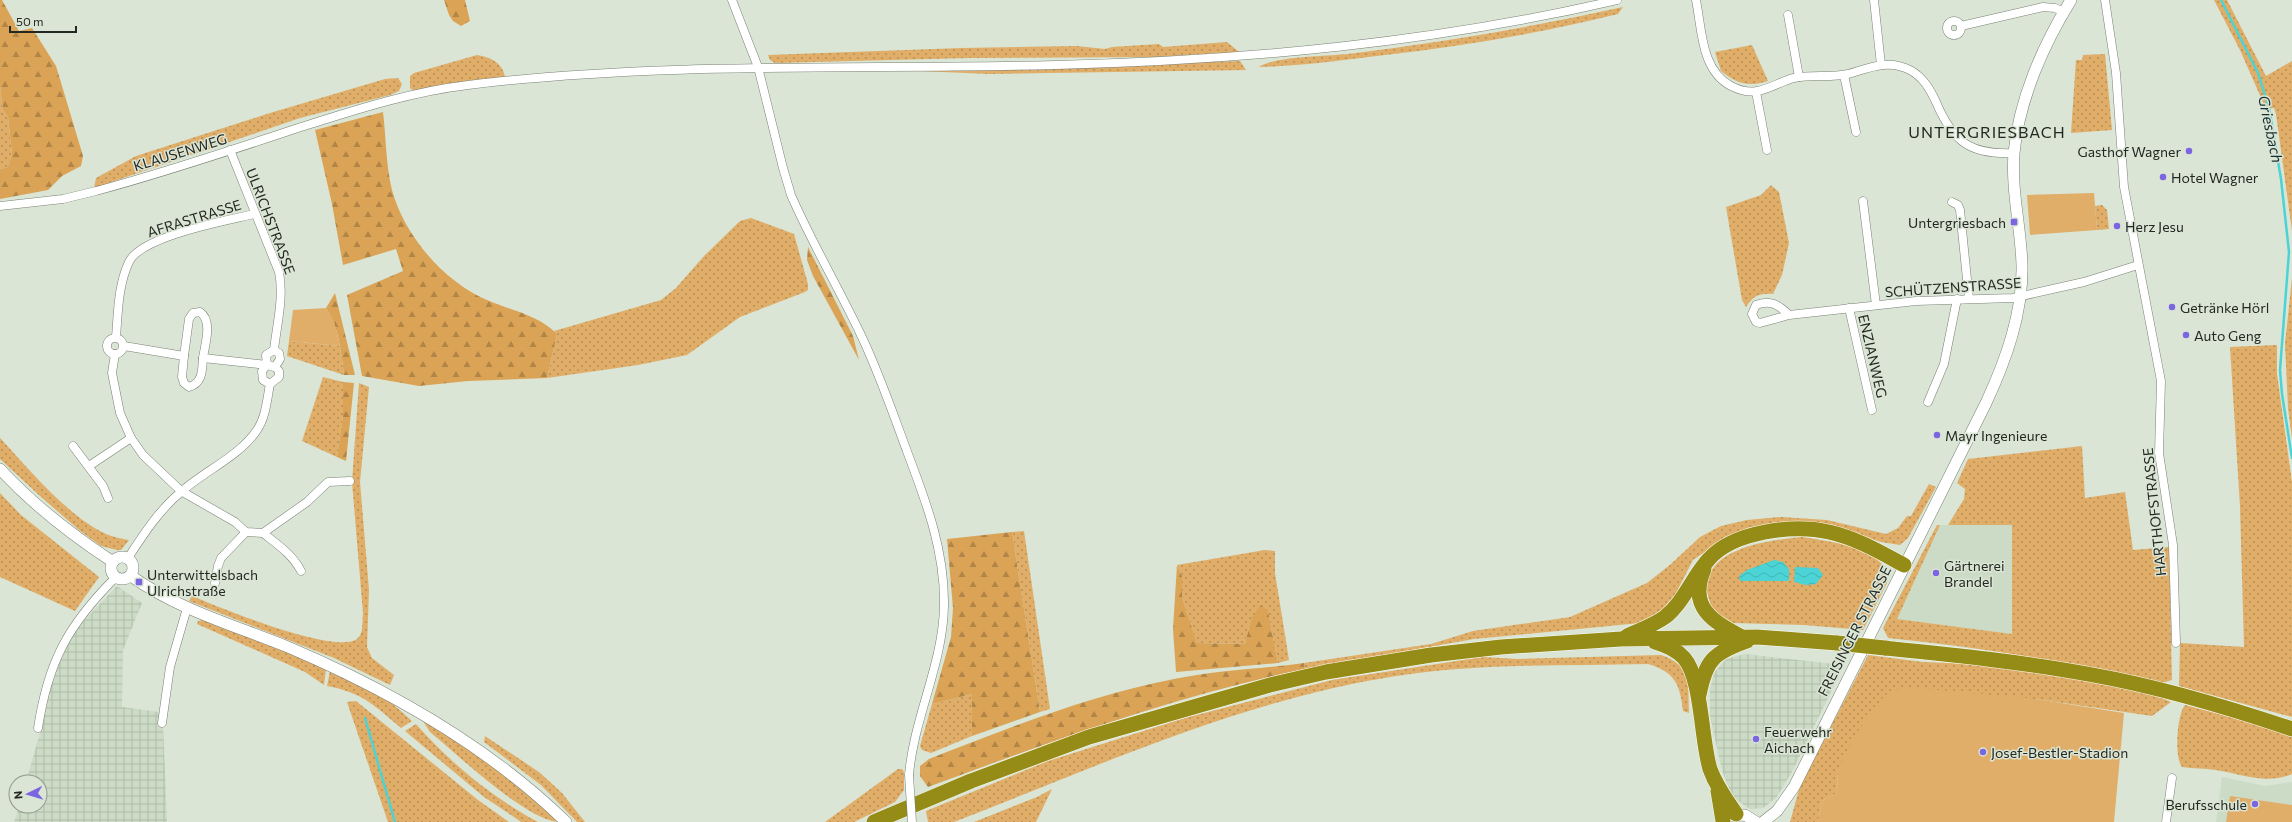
<svg xmlns="http://www.w3.org/2000/svg" width="2292" height="822" font-family="Commissioner,sans-serif">
  <style>
    .built { fill: #ccdbc5 }
    .industrial { fill: url(#industrial-grid) }
    .grass { fill: url(#grass-dots) }
    .forest { fill: url(#forest-firs) }
    .pitch { fill: #e0ae68 }
    .water { fill: url(#water-waves) }
    .lines { fill: none; stroke-linecap: round; stroke-linejoin: round }
    .stream { stroke: #4bd3d5; stroke-width: 2.5 }
    .street-casing { stroke: #798275; stroke-width: 9 }
    .secondary-casing { stroke: #798275; stroke-width: 12 }
    .highway-casing { stroke: #fff; stroke-width: 16 }
    .street { stroke: #fff; stroke-width: 8 }
    .secondary { stroke: #fff; stroke-width: 11 }
    .highway { stroke: #958c17; stroke-width: 15 }
    .street-bridge-casing { stroke: #798275; stroke-width: 9; stroke-linecap: butt }
    .highway-bridge-casing { stroke: #fff; stroke-width: 16; stroke-linecap: butt }
    .street-bridge { stroke: #fff; stroke-width: 8 }
    .highway-bridge { stroke: #958c17; stroke-width: 15 }
    .poi-dot { fill: #7c65e1; stroke: #dae5d5; stroke-width: 1.5 }
    .labels { text-anchor: middle; dominant-baseline: central; stroke-width: 3; stroke-linejoin: round; paint-order: stroke }
    .poi-label { font-size: 14px; fill: #242822; stroke: #dae5d5; text-anchor: start }
    .street-label { font-size: 14px; fill: #242822; stroke: #dae5d5 }
    .water-label { font-size: 15px; font-style: italic; fill: #182f30; stroke: #dae5d5 }
    .quarter-label { font-size: 16px; letter-spacing: 1px; fill: #242822; stroke: #dae5d5 }
  </style>
  <defs>
    <pattern id="industrial-grid" width="8" height="8" patternUnits="userSpaceOnUse"><rect width="8" height="8" fill="#ccdbc5"/><path d="M0 4h8M4 0v8" fill="none" stroke="#afbca9"/></pattern>
    <pattern id="grass-dots" width="8" height="8" patternUnits="userSpaceOnUse"><rect width="8" height="8" fill="#e0ae68"/><path d="M2 2h.1M6 6h.1" fill="none" stroke="#b58e55" stroke-width="1.8" stroke-linecap="round"/></pattern>
    <pattern id="forest-firs" width="22" height="20" patternUnits="userSpaceOnUse"><rect width="22" height="20" fill="#daa355"/><path d="M5 1l3.5 6h-7zM16 11l3.5 6h-7z" fill="#b18546"/></pattern>
    <pattern id="water-waves" width="16" height="10" patternUnits="userSpaceOnUse"><rect width="16" height="10" fill="#4bd3d5"/><path d="M0 5q4-4 8 0t8 0" fill="none" stroke="#41b5b7"/></pattern>
  </defs>
  <rect width="100%" height="100%" fill="#dae5d5"/>
  <g class="built">
    <polygon points="1940,525 2012,525 2012,634 1896,619"/>
    <polygon points="2222,777 2265,786 2292,782 2292,822 2216,822"/>
  </g>
  <g class="industrial">
    <polygon points="117,586 142,603 123,650 122,707 159,712 163,726 167,822 14,822 19,806 40,806 40,782 26,782 42,726 46,696 54,669 75,630"/>
    <polygon points="1745,654 1844,665 1793,770 1776,798 1763,808 1750,809 1732,797 1722,770 1710,716 1710,690 1714,673 1726,659"/>
  </g>
  <g class="grass">
    <polygon points="2214,0 2227,0 2266,76 2292,61 2292,231 2276,114 2274,108 2266,109 2240,50"/>
    <path d="M1623 7 1618 14C1542 33 1463 46 1385 55 1343 60 1301 66 1259 67 1270 57 1329 56 1348 54 1440 43 1532 27 1623 7Z"/>
    <polygon points="1227,42 1239,52 1154,57 969,58 775,63 770,60 768,55 961,48 1077,46 1105,49 1112,47 1159,44 1163,47"/>
    <path d="M1752 45 1768 81C1749 87 1737 84 1721 71L1715 52Z"/>
    <polygon points="2105,54 2112,130 2071,133 2076,60 2082,60 2083,55"/>
    <path d="M477 55C490 57 502 62 505 77L414 91 410 88V76L414 73Z"/>
    <polygon points="1240,61 1246,70 989,74 920,71 944,69 993,69"/>
    <polygon points="398,78 402,84 399,91 390,95 300,118 94,188 96,178 136,156 270,113 385,79"/>
    <polygon points="0,86 3,110 8,117 12,154 8,167 0,169"/>
    <path d="M1771 185 1779 192 1789 243 1782 275 1773 294C1759 293 1753 296 1746 307L1742 300 1726 207 1761 195Z"/>
    <polygon points="2102,205 2107,210 2109,229 2097,230 2095,206"/>
    <polygon points="751,218 794,234 808,284 808,290 805,292 740,317 687,355 638,365 547,378 557,334 554,331 661,300 676,288 704,256 740,221"/>
    <polygon points="2292,278 2292,439 2288,408 2285,344"/>
    <polygon points="289,341 340,346 344,375 287,356"/>
    <polygon points="2277,345 2277,374 2292,482 2292,717 2179,686 2180,643 2244,647 2240,506 2230,347"/>
    <polygon points="323,377 343,382 343,415 337,457 302,441"/>
    <path d="M359 383 369 387 360 482 369 590 367 647 372 658 394 675 390 685 334 658 189 601 192 596C218 607 335 655 357 639 364 634 362 621 363 613L352 482Z"/>
    <path d="M0 438C29 469 67 516 106 534 113 537 122 539 129 540L121 550H117L101 546 79 530 40 496 0 459Z"/>
    <path d="M2082 446 2085 498 2125 492 2133 550 2169 547 2172 680 2162 683C2071 663 1981 647 1888 638L1883 628 1937 525H1940L1897 619 2012 634V525H1948L1964 499 1965 489 1957 483 1968 459Z"/>
    <polygon points="1929,484 1936,487 1908,538 1900,545 1881,542 1838,528 1806,523 1750,527 1722,540 1693,560 1674,597 1657,615 1640,623 1474,639 1305,669 1304,663 1431,644 1473,631 1570,617 1647,583 1671,564 1700,537 1721,526 1747,520 1781,517 1827,520 1886,534 1898,528 1907,516 1911,516"/>
    <polygon points="0,493 21,515 99,577 75,611 0,577"/>
    <polygon points="1024,531 1050,709 1040,712 1012,532"/>
    <path d="M1802 537C1826 541 1893 548 1887 583L1863 630 1804 625 1733 623 1712 611C1711 603 1705 591 1707 584 1712 546 1773 540 1802 537Z"/>
    <polygon points="1265,550 1275,551 1275,573 1289,660 1278,663 1268,612 1251,619 1245,644 1197,643 1182,597 1182,576 1177,565"/>
    <polygon points="203,620 286,651 326,669 324,685 305,672 197,624 198,621"/>
    <path d="M1661 655C1692 665 1688 685 1689 713L1683 711C1680 684 1675 672 1648 664 1564 666 1479 663 1396 676 1242 700 1098 766 954 822H928L926 811 1048 761 1185 718 1332 680 1483 657 1517 659Z"/>
    <polygon points="1868,655 1923,662 1971,664 2088,680 2152,694 2171,702 2152,716 2036,699 1838,769 1837,793 1822,801 1818,822 1790,822 1800,786"/>
    <path d="M330 671 387 699 412 721 401 728C374 705 363 693 327 686Z"/>
    <polygon points="972,694 972,736 931,753 922,750 920,746 932,704"/>
    <polygon points="356,701 478,800 509,822 388,822 347,702"/>
    <path d="M2185 705 2292 733V774C2266 785 2242 774 2216 770 2205 768 2193 769 2182 767 2174 757 2177 714 2185 705Z"/>
    <path d="M421 718 496 767 560 822C528 822 457 754 430 732Z"/>
    <path d="M416 724C449 762 493 798 538 822H521L514 817 484 797 405 731Z"/>
    <polygon points="485,736 539,772 562,793 585,822 577,822 541,785 484,742"/>
    <polygon points="898,769 902,769 904,772 904,790 895,802 854,822 825,822"/>
    <polygon points="1052,789 1036,822 974,822 1037,797"/>
  </g>
  <g class="forest">
    <polygon points="0,0 2,0 19,31 32,28 56,66 83,156 81,166 62,176 48,190 0,199 0,169 8,167 12,154 8,117 3,110 0,86"/>
    <polygon points="444,0 465,0 470,21 461,26 453,21 449,15"/>
    <path d="M383 112C386 137 386 166 392 190 404 235 444 282 487 300 512 311 537 314 557 334L547 378 468 381 419 386 362 376 347 295 403 271 396 249 343 265 332 204 315 130Z"/>
    <polygon points="808,247 853,336 859,360 813,276 807,260"/>
    <path d="M335 293 355 375H344C341 351 339 328 326 308Z"/>
    <polygon points="343,382 354,383 346,461 337,457 343,415"/>
    <polygon points="1012,532 1040,712 972,736 972,694 932,704 951,637 953,608 947,539"/>
    <polygon points="1177,565 1182,576 1182,597 1197,643 1245,644 1251,619 1261,605 1268,611 1278,663 1176,672 1173,629"/>
    <path d="M1304 663 1305 669C1175 696 1052 741 928 787L920 776V766L929 759C1009 728 1090 695 1174 679 1217 670 1261 669 1304 663Z"/>
  </g>
  <g class="pitch">
    <polygon points="2094,193 2097,230 2030,235 2027,195"/>
    <polygon points="326,308 334,321 340,346 289,341 293,310"/>
    <polygon points="1904,687 2036,699 2124,713 2114,822 1818,822 1822,801 1837,793 1838,769 1855,735 1885,695"/>
    <polygon points="2230,796 2292,805 2292,822 2226,822"/>
  </g>
  <g class="water">
    <polygon points="1774,560 1783,562 1789,569 1789,581 1740,581 1739,576 1747,570"/>
    <polygon points="1795,567 1818,568 1823,575 1816,584 1806,585 1794,582"/>
  </g>
  <g class="lines">
    <g class="stream">
      <polyline points="2221,0 2258,73 2269,108 2281,179 2289,252 2280,370 2282,394 2292,458"/>
      <polyline points="365,718 395,822"/>
    </g>
    <g class="street-casing">
      <g id="street">
        <path d="M732 0 758 67 783 168 791 195C812 243 838 287 860 333 879 372 893 414 908 454 927 504 945 552 944 606 943 664 914 717 909 775"/>
        <path d="M1696 0C1702 30 1701 70 1731 86 1739 90 1748 93 1757 91 1770 89 1781 81 1794 78 1812 74 1831 78 1848 74 1869 68 1888 59 1910 70 1923 77 1930 89 1936 102 1953 142 1970 155 2014 153"/>
        <polyline points="1874,0 1881,65"/>
        <polyline points="2105,0 2116,73 2124,187 2161,381 2159,453 2173,545 2176,643"/>
        <polyline points="1788,15 1799,77"/>
        <circle cx="1954" cy="28" r="7"/>
        <polyline points="1961,26 2043,7 2055,8 2064,12"/>
        <polyline points="1844,75 1856,132"/>
        <polyline points="1756,92 1767,150"/>
        <path d="M230 150 279 272C284 298 277 323 274 350L279 353 280 359 275 367"/>
        <polyline points="1863,201 1876,305"/>
        <polyline points="1952,202 1958,205 1960,210 1969,299"/>
        <path d="M0 206 63 199 96 191C163 173 229 151 295 129 352 111 409 92 468 85 663 61 860 70 1056 65 1245 60 1433 43 1617 0"/>
        <polyline points="1849,308 1872,410"/>
        <path d="M1789 315C1779 305 1770 299 1756 305L1752 314 1756 322 1760 323 1789 315 1916 301 2013 298 2084 282 2138 265"/>
        <path d="M116 337C118 313 118 285 129 262 141 236 225 221 254 214"/>
        <circle cx="115" cy="346" r="8"/>
        <path d="M124 346 184 356 182 377 184 383 189 387C203 383 202 370 203 358"/>
        <polyline points="115,354 112,373 120,413 131,438 143,455 181,491 235,522 246,532 263,533 307,502 328,482 350,481"/>
        <path d="M184 356 189 319 193 313 200 312C213 321 205 344 203 358L267 365 266 355 274 350"/>
        <polyline points="1928,402 1944,364 1957,299"/>
        <polyline points="73,446 103,486 108,498"/>
        <polyline points="89,466 131,438"/>
        <path d="M263 533C278 545 292 554 301 571"/>
        <path d="M128 558C143 535 159 510 181 492 203 472 241 455 257 430 266 417 267 399 270 384L263 380 262 371 267 365 275 367 279 371V377L270 384"/>
        <polyline points="215,583 218,566 221,558 246,532"/>
        <polyline points="162,723 170,667 187,608"/>
        <path d="M38 728C48 662 68 625 115 578"/>
        <polyline points="2166,822 2172,778"/>
      </g>
    </g>
    <g class="secondary-casing">
      <g id="secondary">
        <path d="M0 469C33 505 72 535 113 562"/>
        <circle cx="122" cy="568" r="11"/>
        <path d="M131 576C179 610 234 625 288 647 389 690 487 745 566 822"/>
        <polyline points="1730,816 1745,815 1756,822"/>
        <path d="M1763 822 1777 811 1794 787 1986 403C2006 360 2023 313 2022 265 2021 228 2011 191 2014 153 2019 100 2043 45 2071 0"/>
      </g>
    </g>
    <g class="highway-casing">
      <g id="highway">
        <path d="M1704 569C1688 607 1712 621 1742 637"/>
        <path d="M1627 636C1640 630 1654 625 1665 617 1684 602 1693 576 1709 559 1734 531 1794 524 1829 532 1856 538 1880 552 1904 565"/>
        <path d="M1655 642C1666 646 1676 649 1684 658 1702 678 1701 740 1710 769 1716 786 1726 799 1736 814"/>
        <path d="M1885 648C1954 655 2024 662 2093 675 2160 687 2227 707 2292 729"/>
        <path d="M1699 695C1706 660 1713 653 1747 641"/>
        <polyline points="1718,791 1723,821"/>
        <polyline points="874,822 971,781 1089,737 1270,685 1326,672 1431,655 1501,647 1621,639 1757,637 1837,643"/>
      </g>
    </g>
    <use href="#street" class="street"/>
    <use href="#secondary" class="secondary"/>
    <use href="#highway" class="highway"/>
    <g class="street-bridge-casing">
      <polyline id="street-bridge" points="909,775 912,822"/>
    </g>
    <g class="highway-bridge-casing">
      <polyline id="highway-bridge" points="1837,643 1885,648"/>
    </g>
    <use href="#street-bridge" class="street-bridge"/>
    <use href="#highway-bridge" class="highway-bridge"/>
  </g>
  <g class="poi-dot">
    <circle cx="2189" cy="151" r="4"/>
    <circle cx="2163" cy="177" r="4"/>
    <rect x="2010" y="218" width="8" height="8" rx="2"/>
    <circle cx="2117" cy="226" r="4"/>
    <circle cx="2172" cy="307" r="4"/>
    <circle cx="2186" cy="335" r="4"/>
    <circle cx="1937" cy="435" r="4"/>
    <circle cx="1936" cy="573" r="4"/>
    <rect x="135" y="578" width="8" height="8" rx="2"/>
    <circle cx="1756" cy="739" r="4"/>
    <circle cx="1983" cy="752" r="4"/>
    <circle cx="2255" cy="804" r="4"/>
  </g>
  <g class="labels">
    <g class="poi-label">
      <text x="2181" y="151" text-anchor="end">Gasthof Wagner</text>
      <text x="2171" y="177">Hotel Wagner</text>
      <text x="2006" y="222" text-anchor="end">Untergriesbach</text>
      <text x="2125" y="226">Herz Jesu</text>
      <text x="2180" y="307">Getränke Hörl</text>
      <text x="2194" y="335">Auto Geng</text>
      <text x="1945" y="435">Mayr Ingenieure</text>
      <text x="1944" y="565">Gärtnerei<tspan x="1944" dy="16">Brandel</tspan></text>
      <text x="147" y="574">Unterwittelsbach<tspan x="147" dy="16">Ulrichstraße</tspan></text>
      <text x="1764" y="731">Feuerwehr<tspan x="1764" dy="16">Aichach</tspan></text>
      <text x="1991" y="752">Josef-Bestler-Stadion</text>
      <text x="2247" y="804" text-anchor="end">Berufsschule</text>
    </g>
    <g class="street-label">
      <text transform="translate(180 152) rotate(-17)">KLAUSENWEG</text>
      <text transform="translate(194 218) rotate(-17)">AFRASTRASSE</text>
      <text transform="translate(271 221) rotate(69)">ULRICHSTRASSE</text>
      <text transform="translate(1953 287) rotate(-4)">SCHÜTZENSTRASSE</text>
      <text transform="translate(1873 356) rotate(77)">ENZIANWEG</text>
      <text transform="translate(2154 512) rotate(-96)">HARTHOFSTRASSE</text>
      <text transform="translate(1854 631) rotate(-63)">FREISINGER STRASSE</text>
    </g>
    <g class="water-label">
      <text transform="translate(2271 129) rotate(78)">Griesbach</text>
    </g>
    <g class="quarter-label">
      <text x="1987" y="131">UNTERGRIESBACH</text>
    </g>
  </g>
  <g transform="translate(28 794) rotate(265)"><circle r="19" fill="#dae5d5" stroke="#91998d"/>
  <path d="M0-3L7 15L0 10L-7 15Z" fill="#7c65e1"/>
  <text y="-6" font-size="11" font-weight="bold" text-anchor="middle" fill="#242822">N</text>
  </g>
  <path d="M10 26v6h66v-6" fill="none" stroke="#242822" stroke-width="2"/>
  <text x="16" y="26" font-size="12" fill="#242822" stroke="#dae5d5" stroke-width="3" paint-order="stroke">50 m</text>
</svg>
